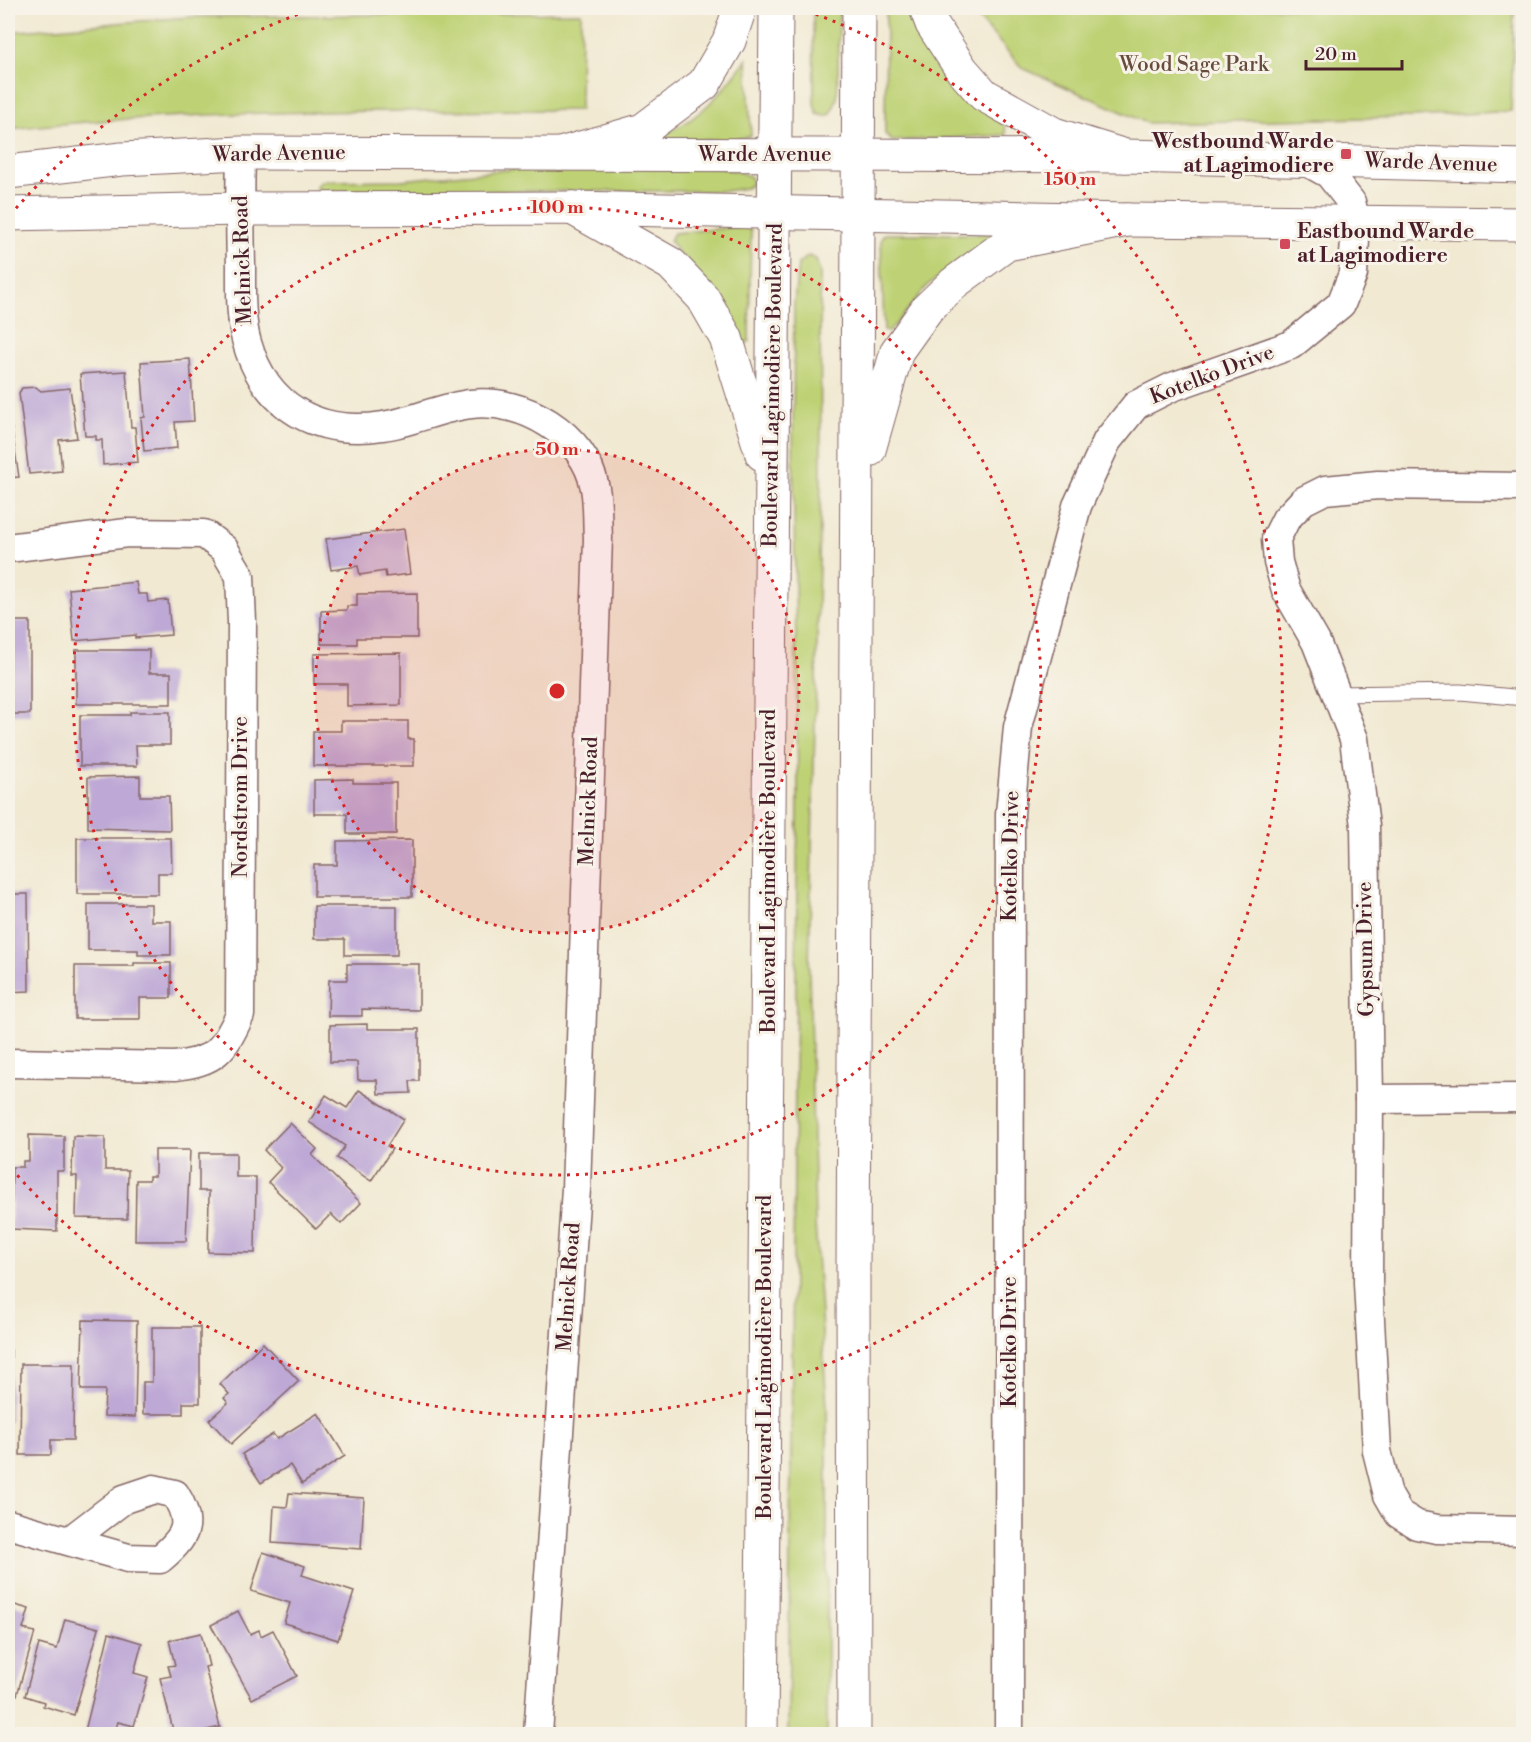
<svg xmlns="http://www.w3.org/2000/svg" width="1531" height="1742" font-family="'Libre Bodoni',serif">
  <style>
    .green { fill: #bed275; stroke: #847850; stroke-width: 1.5 }
    .building { fill: #bea8d6 }
    .lines { fill: none; stroke-linecap: round; stroke-linejoin: round }
    .service-casing { stroke: #846665; stroke-width: 17 }
    .minor-casing { stroke: #846665; stroke-width: 31 }
    .tertiary-casing { stroke: #846665; stroke-width: 35 }
    .primary-casing { stroke: #846665; stroke-width: 35 }
    .service { stroke: #fff; stroke-width: 15 }
    .minor { stroke: #fff; stroke-width: 28 }
    .tertiary { stroke: #fff; stroke-width: 33 }
    .primary { stroke: #fff; stroke-width: 33 }
    .ring { fill: none; stroke: #d62828; stroke-width: 3; stroke-dasharray: 3 6 }
    .poi-dot { fill: #d1495b; stroke: #f7f3e8; stroke-width: 2 }
    .labels { text-anchor: middle; dominant-baseline: central; stroke-width: 6; stroke-linejoin: round; paint-order: stroke }
    .park-label { font-size: 21px; fill: #674c3e; stroke: #f7f3e8 }
    .poi-label { font-size: 21px; font-weight: bold; fill: #4a1f2b; stroke: #f7f3e8; text-anchor: end }
    .street-label { font-size: 21px; fill: #4a1f2b; stroke: #f7f3e8 }
    .centre { fill: #d62828; stroke: #f7f3e8; stroke-width: 3 }
    .ring-label { font-size: 18px; text-anchor: middle; font-weight: bold; fill: #d62828; stroke: #f7f3e8; stroke-width: 6; stroke-linejoin: round; paint-order: stroke }
  </style>
  <rect width="100%" height="100%" fill="#f7f3e8"/>
  <filter id="ink" filterUnits="userSpaceOnUse"><feTurbulence type="fractalNoise" baseFrequency=".0167" numOctaves="2"/><feDisplacementMap in="SourceGraphic" scale="12" xChannelSelector="R" yChannelSelector="G"/><feConvolveMatrix kernelMatrix="1 2 1 2 8 2 1 2 1" color-interpolation-filters="sRGB"/></filter>
  <filter id="wash" filterUnits="userSpaceOnUse"><feTurbulence type="fractalNoise" baseFrequency=".008" numOctaves="4" result="noise"/><feDisplacementMap in="SourceGraphic" scale="24" xChannelSelector="R" yChannelSelector="G"/><feGaussianBlur stdDeviation="1.35" result="paint"/><feColorMatrix in="noise" values="0 0 0 0 0 0 0 0 0 0 0 0 0 0 0 0 0 1.4 0 .05"/><feComposite in="paint" operator="in"/></filter>
  <g filter="url(#wash)">
    <rect width="100%" height="100%" fill="#f1e9d2"/>
    <g class="green">
      <polygon points="813,8 839,8 838,77 837,98 831,114 825,116 817,114 814,104"/>
      <path d="M886 8H909C926 45 972 100 1005 126L1006 135 892 141 885 134Z"/>
      <polygon points="970,8 1514,8 1511,111 1414,117 1147,123 1022,68"/>
      <path d="M581 13 580 110C389 111 198 109 8 129V32L190 17Z"/>
      <path d="M747 59 751 136 733 140H665L663 137V133C698 123 726 87 747 59Z"/>
      <polygon points="548,166 709,166 739,172 751,177 752,184 746,188 726,191 318,191 316,186 323,181 401,180"/>
      <polygon points="746,226 751,230 749,341 746,344 742,343 670,241 674,233"/>
      <polygon points="887,234 998,234 929,284 889,332 884,330 881,240 883,235"/>
      <polygon points="808,256 816,259 820,273 821,481 809,968 815,1222 827,1408 827,1734 788,1734 798,791 793,433 794,304 798,264"/>
    </g>
    <g id="blocks">
      <g class="building">
        <polygon points="190,359 194,421 175,422 177,448 144,451 141,418 145,417 141,362"/>
        <polygon points="126,371 131,427 135,427 138,462 103,465 102,440 96,440 96,436 85,436 80,374"/>
        <polygon points="36,387 41,391 70,388 77,438 59,440 62,471 29,474 19,393 22,388"/>
        <polygon points="8,405 19,477 8,478"/>
        <polygon points="404,529 410,574 386,577 385,571 360,575 358,566 331,570 326,539"/>
        <polygon points="136,582 138,594 147,594 148,602 168,600 171,635 135,638 135,635 74,641 69,589"/>
        <polygon points="417,593 417,638 357,638 357,644 321,644 321,611 347,610 347,606 357,606 357,594"/>
        <rect x="8" y="621" width="22" height="93"/>
        <polygon points="76,650 149,650 149,673 171,673 171,704 76,704"/>
        <polygon points="401,653 401,705 347,706 347,684 314,684 314,654"/>
        <polygon points="130,712 170,712 170,745 136,745 137,766 80,766 80,715 130,715"/>
        <polygon points="341,721 408,721 408,739 414,739 414,766 313,766 313,731 341,731"/>
        <polygon points="140,776 140,796 169,796 170,830 88,828 88,777"/>
        <polygon points="353,779 353,783 396,783 396,834 347,834 347,814 314,814 314,780"/>
        <polygon points="77,838 171,838 172,873 158,873 158,894 77,894"/>
        <polygon points="412,840 412,897 314,897 314,865 337,865 337,841"/>
        <polygon points="8,894 28,894 29,991 8,992"/>
        <polygon points="88,904 151,904 151,921 171,921 171,955 138,955 138,950 88,950"/>
        <polygon points="314,906 397,906 397,955 345,955 345,939 314,939"/>
        <polygon points="134,963 171,963 171,998 140,998 140,1019 75,1019 75,966 134,966"/>
        <polygon points="347,964 419,964 419,1010 362,1009 362,1016 328,1016 329,980 347,980"/>
        <polygon points="367,1024 367,1029 419,1029 419,1081 410,1081 411,1093 378,1094 377,1080 358,1080 357,1062 330,1062 330,1025"/>
        <polygon points="359,1090 404,1119 387,1146 392,1149 371,1181 337,1158 345,1146 309,1122 326,1095 347,1108"/>
        <polygon points="290,1123 317,1149 312,1155 361,1203 341,1224 331,1214 316,1229 268,1182 281,1168 264,1150"/>
        <polygon points="29,1135 64,1136 64,1171 57,1171 57,1231 11,1229 12,1167 23,1167 23,1161 29,1161"/>
        <polygon points="73,1136 105,1137 105,1170 128,1170 127,1219 76,1218 77,1176 72,1176"/>
        <polygon points="155,1150 190,1150 186,1241 135,1241 136,1180 149,1180 149,1176 155,1176"/>
        <polygon points="199,1153 236,1153 236,1177 256,1177 255,1253 208,1252 209,1191 199,1191"/>
        <polygon points="83,1320 137,1321 135,1417 104,1416 105,1390 81,1390"/>
        <polygon points="152,1327 200,1327 200,1403 183,1403 183,1414 143,1414 143,1382 152,1382"/>
        <polygon points="263,1343 299,1381 231,1444 209,1420 228,1403 224,1398 229,1394 220,1384"/>
        <polygon points="8,1350 11,1350 10,1423 8,1423"/>
        <polygon points="21,1364 74,1364 73,1440 51,1440 51,1455 20,1455"/>
        <polygon points="318,1413 345,1456 302,1484 290,1465 261,1483 242,1454 273,1434 277,1439"/>
        <polygon points="289,1493 364,1498 361,1549 272,1543 274,1506 287,1507"/>
        <polygon points="263,1552 305,1566 302,1575 354,1592 338,1640 284,1623 290,1603 251,1591"/>
        <polygon points="8,1603 29,1609 23,1629 35,1632 17,1695 8,1692"/>
        <polygon points="238,1611 250,1634 259,1630 261,1636 273,1630 297,1676 252,1699 211,1625"/>
        <polygon points="65,1619 99,1628 74,1715 43,1706 44,1702 25,1696 39,1644 57,1649"/>
        <polygon points="109,1633 142,1643 134,1673 148,1677 134,1726 118,1722 114,1734 98,1734 85,1731"/>
        <polygon points="201,1633 209,1666 205,1667 220,1727 190,1734 174,1734 160,1678 171,1676 168,1666 175,1665 169,1640"/>
      </g>
    </g>
  </g>
  <g filter="url(#ink)">
    <use href="#blocks" fill-opacity="0" stroke="#846665" stroke-width="1.5"/>
    <g class="lines">
      <g class="service-casing">
        <polyline id="service" points="1338,694 1460,692 1524,698"/>
      </g>
      <g class="minor-casing">
        <g id="minor">
          <path d="M241 153C240 191 240 229 241 267 241 291 240 319 247 343 266 408 318 436 383 426 413 422 440 407 471 404 523 398 585 434 595 488 598 504 597 522 598 538L576 1189 538 1734"/>
          <polyline points="1524,487 1378,485 1325,490 1303,501 1286,519 1276,539 1278,562 1286,590 1316,642 1354,739 1365,826 1369,1099 1368,1283 1377,1451 1388,1495 1399,1514 1417,1525 1437,1529 1524,1531"/>
          <path d="M8 548 127 533 204 534 224 549 240 576 242 622 240 1015C223 1051 216 1061 175 1066L8 1063"/>
          <polyline points="1369,1099 1524,1098"/>
          <path d="M8 1524 128 1558 160 1559C186 1537 194 1524 175 1494L154 1489 124 1499 69 1541"/>
          <polyline points="1009,1734 1010,814 1018,727 1077,506 1107,441 1136,405 1172,387 1291,345 1341,304 1353,274 1356,222 1351,202 1329,174 1302,159"/>
        </g>
      </g>
      <g class="tertiary-casing">
        <g id="tertiary">
          <polyline points="8,172 122,159 241,153 1125,156 1524,166"/>
          <polyline points="8,214 240,209 572,208 1127,220 1524,224"/>
        </g>
      </g>
      <g class="primary-casing">
        <g id="primary">
          <polyline points="926,8 932,24 962,70 984,95 1054,134 1125,156"/>
          <polyline points="560,154 643,130 704,84 729,41 740,8"/>
          <polyline points="572,208 671,264 703,298 726,338 762,454"/>
          <polyline points="869,450 897,351 927,309 954,283 1007,244 1127,220"/>
          <polyline points="761,1734 776,8"/>
          <polyline points="854,1734 853,1272 859,8"/>
        </g>
      </g>
      <use href="#service" class="service"/>
      <use href="#minor" class="minor"/>
      <use href="#tertiary" class="tertiary"/>
      <use href="#primary" class="primary"/>
    </g>
  </g>
  <circle cx="557" cy="691" r="242" fill="#d62828" fill-opacity=".12"/>
  <g class="ring">
    <circle cx="557" cy="691" r="242"/>
    <circle cx="557" cy="691" r="484"/>
    <path d="M10 215A725 725 0 0 1 315 8M799 8A725 725 0 1 1 10 1167"/>
  </g>
  <g class="poi-dot">
    <rect x="1340" y="148" width="12" height="12" rx="3"/>
    <rect x="1279" y="238" width="12" height="12" rx="3"/>
  </g>
  <g class="labels">
    <g class="park-label">
      <text x="1194" y="65">Wood Sage Park</text>
    </g>
    <g class="poi-label">
      <text x="1334" y="142">Westbound Warde<tspan x="1334" dy="24">at Lagimodiere</tspan></text>
      <text x="1297" y="232" text-anchor="start">Eastbound Warde<tspan x="1297" dy="24">at Lagimodiere</tspan></text>
    </g>
    <g class="street-label">
      <text transform="translate(279 154) rotate(-1)">Warde Avenue</text>
      <text x="765" y="155">Warde Avenue</text>
      <text transform="translate(1431 163) rotate(2)">Warde Avenue</text>
      <text transform="translate(243 260) rotate(-92)">Melnick Road</text>
      <text transform="translate(1212 375) rotate(-21)">Kotelko Drive</text>
      <text transform="translate(773 385) rotate(-89)">Boulevard Lagimodière Boulevard</text>
      <text transform="translate(241 797) rotate(-90)">Nordstrom Drive</text>
      <text transform="translate(589 801) rotate(-88)">Melnick Road</text>
      <text transform="translate(1011 856) rotate(-89)">Kotelko Drive</text>
      <text transform="translate(769 871) rotate(-90)">Boulevard Lagimodière Boulevard</text>
      <text transform="translate(1366 949) rotate(-91)">Gypsum Drive</text>
      <text transform="translate(569 1287) rotate(-86)">Melnick Road</text>
      <text transform="translate(1010 1342) rotate(-90)">Kotelko Drive</text>
      <text transform="translate(765 1357) rotate(-90)">Boulevard Lagimodière Boulevard</text>
    </g>
  </g>
  <circle cx="557" cy="691" r="9" class="centre"/>
  <g class="ring-label">
    <text x="1070" y="185">150 m</text>
    <text x="557" y="213">100 m</text>
    <text x="557" y="455">50 m</text>
  </g>
  <rect width="1531" height="1742" fill="none" stroke="#f7f3e8" stroke-width="30"/>
  <path d="M1306 60v9h96v-9" fill="none" stroke="#4a1f2b" stroke-width="3"/>
  <text x="1315" y="60" font-size="18" fill="#4a1f2b" stroke="#f7f3e8" stroke-width="4.5" paint-order="stroke">20 m</text>
</svg>
